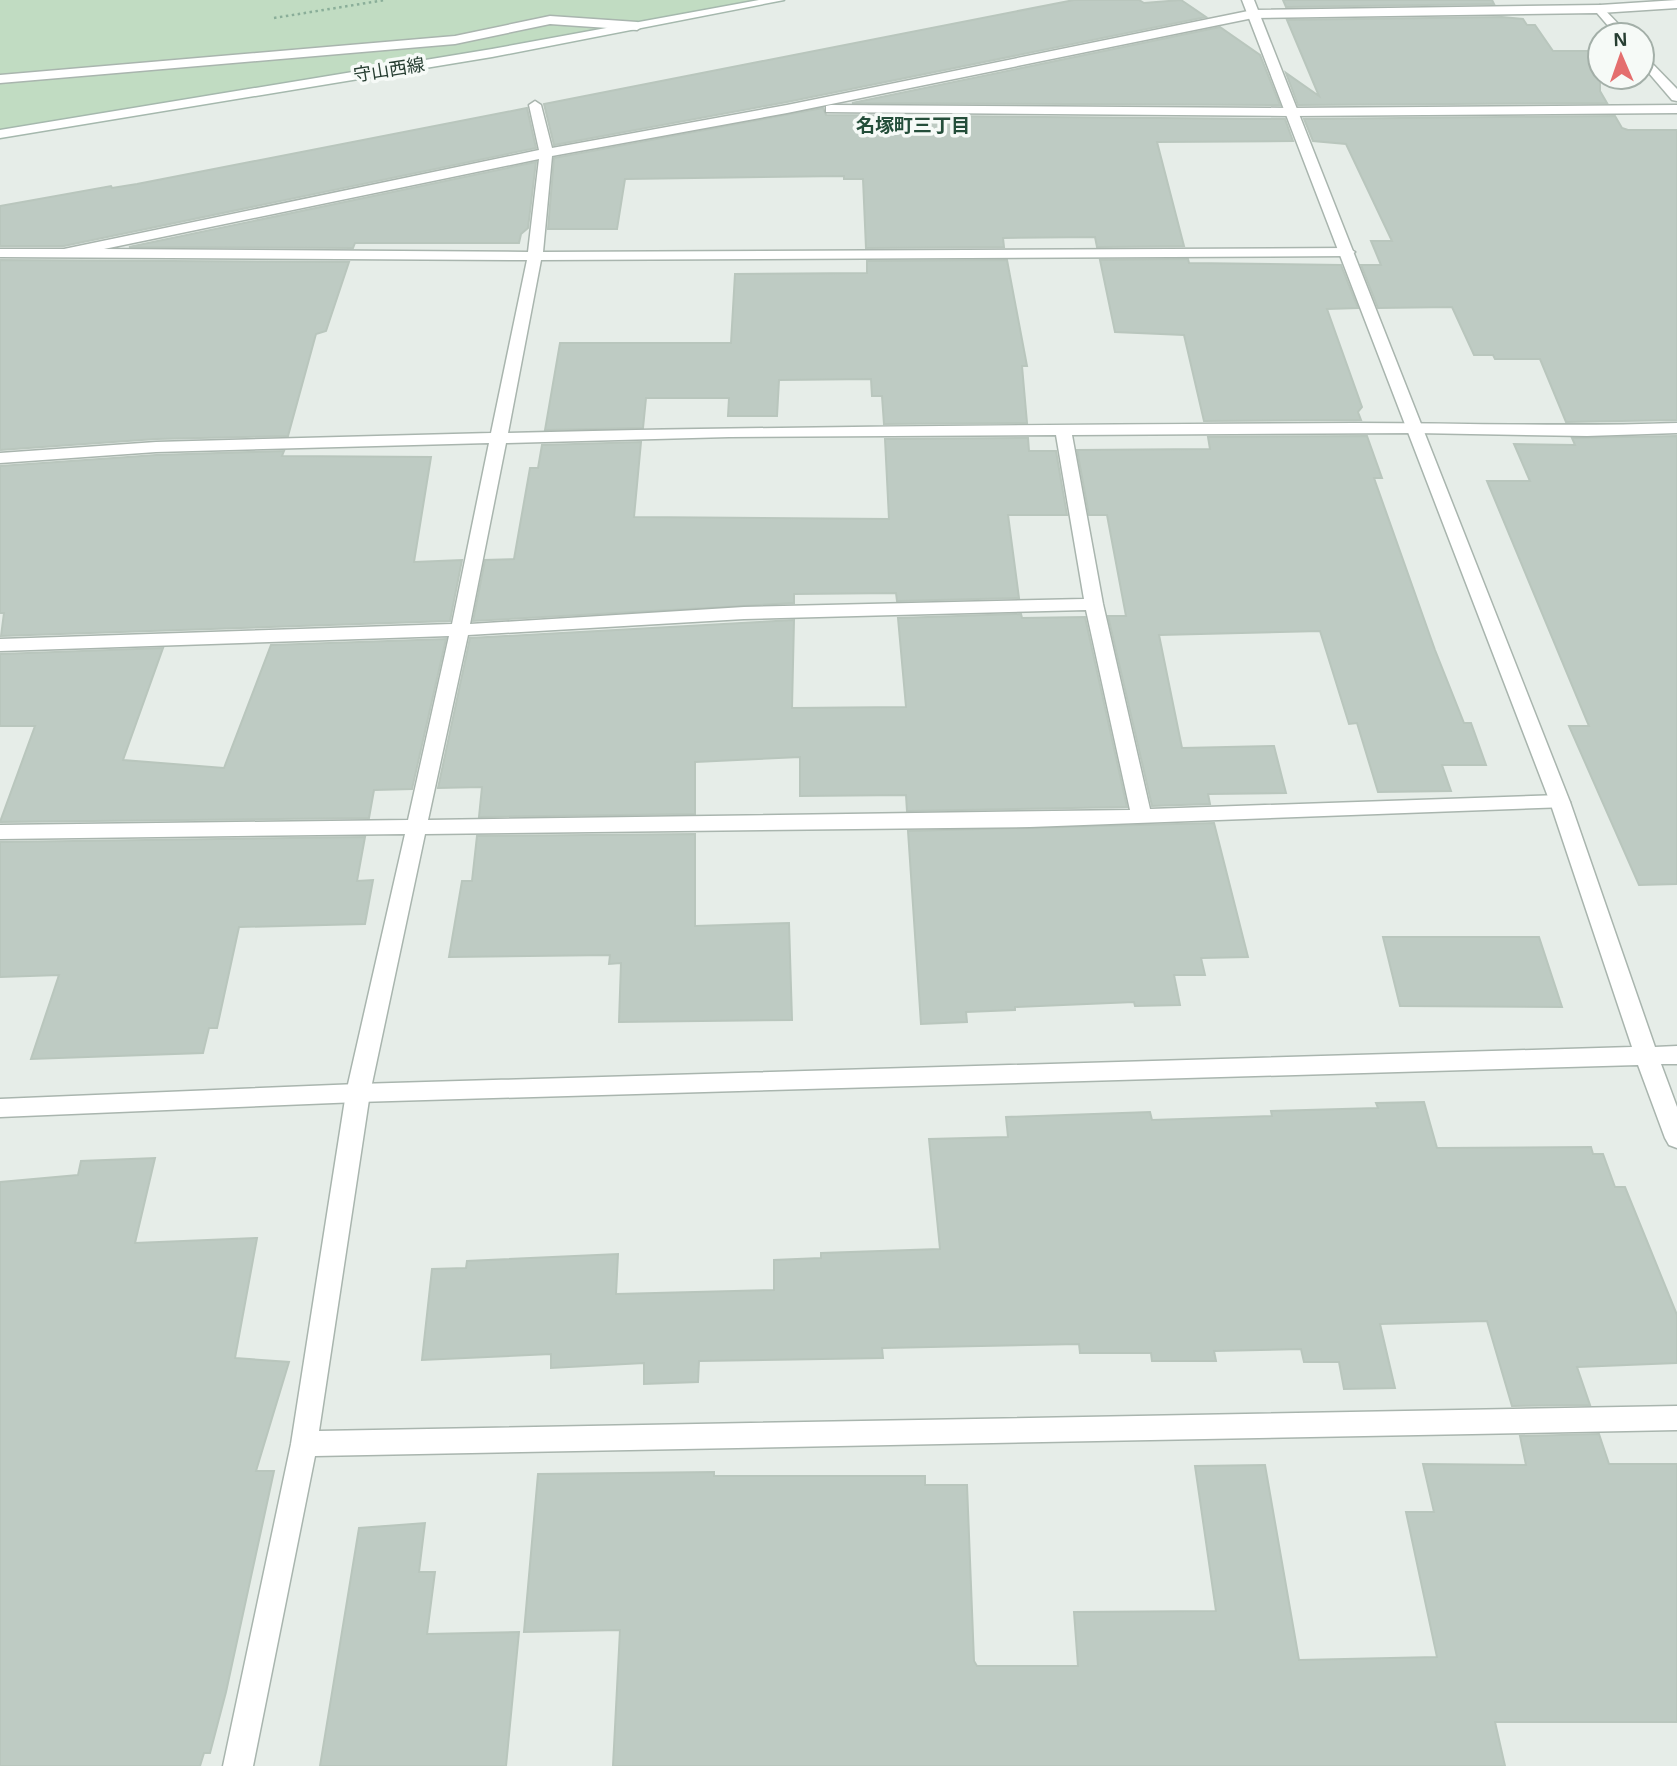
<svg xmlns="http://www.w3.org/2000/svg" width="1677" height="1766" font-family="Arial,'Noto Sans JP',sans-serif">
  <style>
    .green { fill: #c1dcc2 }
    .building { fill: #becbc3; stroke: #b9c6bd; stroke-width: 2 }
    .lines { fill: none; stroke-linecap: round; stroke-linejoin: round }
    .service-casing { stroke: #a9b5ae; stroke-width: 3 }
    .minor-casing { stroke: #a9b5ae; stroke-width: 3 }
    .tertiary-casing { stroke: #a9b5ae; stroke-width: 3 }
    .secondary-casing { stroke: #a5b8ad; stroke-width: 3 }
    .path { stroke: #8aae99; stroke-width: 2.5; stroke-dasharray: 2.5 3.5; stroke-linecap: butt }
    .service { fill: #fff; fill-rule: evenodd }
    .minor { fill: #fff; fill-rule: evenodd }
    .tertiary { fill: #fff; fill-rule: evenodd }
    .secondary { fill: #fff; fill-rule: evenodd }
    .labels { text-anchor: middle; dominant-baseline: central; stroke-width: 7; stroke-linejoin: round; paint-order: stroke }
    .far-street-label { font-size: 18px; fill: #273e32; stroke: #f6faf7 }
    .far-neighbourhood-label { font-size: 19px; font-weight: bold; fill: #244e3a; stroke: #f6faf7 }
  </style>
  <rect width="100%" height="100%" fill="#e6ede8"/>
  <polygon class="green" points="0,0 776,0 0,134"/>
  <g class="building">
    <polygon points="1074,0 1139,0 1144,3 1181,0 1206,17 787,102 554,145 544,104"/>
    <polygon points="1283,0 1492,0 1494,4 1286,7"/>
    <polygon points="1502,17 1523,19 1527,25 1535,25 1553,51 1600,51 1600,91 1607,103 1298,105 1286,73 1319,96 1287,20"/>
    <polygon points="1220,27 1260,55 1280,105 852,103"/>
    <polygon points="527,108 536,148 64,246 0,246 0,206 111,186 112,188 137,184"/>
    <polygon points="823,108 826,115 1285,119 1293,141 1157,142 1184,246 1097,247 1095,237 1003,238 1004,247 866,248 863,179 844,179 844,176 625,179 617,229 548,229 554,158"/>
    <polygon points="1615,116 1622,128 1628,130 1677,130 1677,420 1566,422 1540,359 1495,359 1493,355 1474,355 1452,307 1378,308 1361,265 1381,265 1371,241 1392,241 1346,144 1313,141 1304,119"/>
    <polygon points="536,162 528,228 521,234 519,243 355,243 353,248 129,247"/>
    <polygon points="1188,259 1189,263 1341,265 1358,308 1327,309 1362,407 1358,412 1361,420 1204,421 1184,335 1115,332 1100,260"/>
    <polygon points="0,260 349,262 326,331 316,334 288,436 156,439 0,450"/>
    <polygon points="1007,260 1027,366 1022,366 1027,423 884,424 882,396 872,396 871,379 779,380 777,416 728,416 729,398 646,398 643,428 545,430 560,343 731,343 735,274 867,273 867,261"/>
    <polygon points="1367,436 1382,478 1374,478 1435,650 1464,723 1471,723 1486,765 1442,765 1451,791 1378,792 1357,723 1349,724 1320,631 1159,635 1182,748 1274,746 1286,793 1208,794 1210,804 1152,806 1108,616 1126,616 1107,515 1089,515 1077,450 1210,449 1208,437"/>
    <polygon points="1677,436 1677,884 1639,885 1569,726 1589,726 1487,481 1530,481 1514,444 1575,445 1572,438"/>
    <polygon points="1028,438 1029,451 1056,451 1067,515 1008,515 1019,598 897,601 896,593 794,594 794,603 473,621 485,560 514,559 530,468 538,468 542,445 641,442 634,517 889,519 885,439"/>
    <polygon points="284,451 282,456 431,457 414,562 462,560 450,621 1,636 4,613 0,613 0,466 156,455"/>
    <polygon points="1021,614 1022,618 1085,617 1127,807 907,811 906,795 800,796 800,757 695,762 695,814 479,817 482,787 438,788 470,638 794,620 792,708 906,707 898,618"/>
    <polygon points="446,639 412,789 374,790 369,818 0,822 35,726 0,726 0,654 163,648 123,760 224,768 271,645"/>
    <polygon points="1214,823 1248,957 1201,958 1205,975 1174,975 1180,1005 1135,1006 1134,1002 1015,1007 1015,1010 966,1012 967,1022 921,1024 908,831"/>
    <polygon points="695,834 695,926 789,923 792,1020 619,1022 621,963 609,964 610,955 449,957 462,881 472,881 477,836"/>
    <polygon points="365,837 357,881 373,880 365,924 239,927 217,1028 209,1028 203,1053 31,1059 59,975 0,977 0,842"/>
    <polygon points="1383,937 1539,937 1562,1007 1400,1006"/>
    <polygon points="1424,1102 1437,1148 1591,1147 1593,1154 1603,1154 1615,1187 1625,1187 1677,1315 1677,1363 1577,1367 1590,1405 1512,1406 1487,1321 1380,1324 1395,1388 1344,1389 1339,1362 1304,1362 1301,1349 1214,1351 1216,1361 1152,1361 1151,1353 1080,1353 1079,1344 882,1348 883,1358 699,1361 698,1382 644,1384 644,1363 551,1368 551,1354 422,1360 432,1269 466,1268 467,1261 618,1254 616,1294 774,1290 774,1260 821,1258 821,1253 940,1249 929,1139 1008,1137 1006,1117 1150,1112 1152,1120 1272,1116 1271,1111 1378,1108 1376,1103"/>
    <polygon points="155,1158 135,1243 257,1238 235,1358 289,1362 256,1471 274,1471 226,1692 210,1753 204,1753 200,1766 0,1766 0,1182 78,1175 81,1161"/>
    <polygon points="1599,1434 1609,1464 1677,1464 1677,1722 1495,1722 1505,1766 613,1766 620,1630 524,1632 538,1474 714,1472 714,1476 925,1476 925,1485 967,1485 974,1661 977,1666 1078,1666 1074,1612 1216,1611 1195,1466 1265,1465 1299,1660 1437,1657 1406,1512 1434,1512 1423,1464 1526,1465 1520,1436"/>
    <polygon points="425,1523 419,1572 435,1572 427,1634 519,1632 506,1766 320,1766 359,1528"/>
  </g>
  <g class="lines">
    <g class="service-casing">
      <g id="service">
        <polygon points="1677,0 1677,8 1600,13 1594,9 1600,5"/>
        <polygon points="550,16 637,22 643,26 637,30 550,24 455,44 0,83 0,75 455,36"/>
      </g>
    </g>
    <g class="minor-casing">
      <g id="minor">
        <path d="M1600 5 1629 35H1616L1597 13 1253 18 787 113 552 156 543 252 1348 248 1355 252 1348 256 541 260 508 433C790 426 1072 425 1354 423 1462 423 1569 427 1677 423V433L1587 436 1416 433 1072 435 1103 604 1150 809 1560 795 1570 802 1567 807 1030 827 425 834 370 1093 319 1431 1677 1406V1430L315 1456 253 1766H223L291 1444 346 1093 405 834 0 839V825L408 820 449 636 0 651V639L452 624 489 443 156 452 0 463V453L156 442 491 433 527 260 0 257V249H64L539 150 529 105 535 101 541 105 552 148 787 105 1253 10ZM539 159 528 252 104 249ZM1056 435 1084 599 744 607 470 624 506 443 729 437ZM1086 610 1130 810 428 820 468 635 744 619Z"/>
        <polygon points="1642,53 1677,89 1677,101 1672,100 1642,65"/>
        <polygon points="831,105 1290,108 1677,105 1677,113 1290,116 826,112 826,106"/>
      </g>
    </g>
    <g class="tertiary-casing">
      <polygon id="tertiary" points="1242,0 1254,0 1570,802 1655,1047 1677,1046 1677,1064 1661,1064 1677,1107 1677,1148 1669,1145 1665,1138 1638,1065 358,1102 0,1117 0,1099 358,1084 1632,1047 1550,802"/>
    </g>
    <g class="secondary-casing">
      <polygon id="secondary" points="759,0 784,0 492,57 0,138 0,130 492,49"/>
    </g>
    <polyline class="path" points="274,18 385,0"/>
    <use href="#service" class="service"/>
    <use href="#minor" class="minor"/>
    <use href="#tertiary" class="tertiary"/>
    <use href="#secondary" class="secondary"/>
  </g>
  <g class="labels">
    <g class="far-street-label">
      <text transform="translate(389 70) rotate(-9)">守山西線</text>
    </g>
    <g class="far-neighbourhood-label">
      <text x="913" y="125">名塚町三丁目</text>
    </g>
  </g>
  <g transform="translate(1621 56) rotate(358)"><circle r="33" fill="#f6faf7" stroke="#a3afa8" stroke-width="2"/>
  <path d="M0-5L12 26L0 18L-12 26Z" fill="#e46e6e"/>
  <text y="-10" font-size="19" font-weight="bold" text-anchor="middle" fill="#273e32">N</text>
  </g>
</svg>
